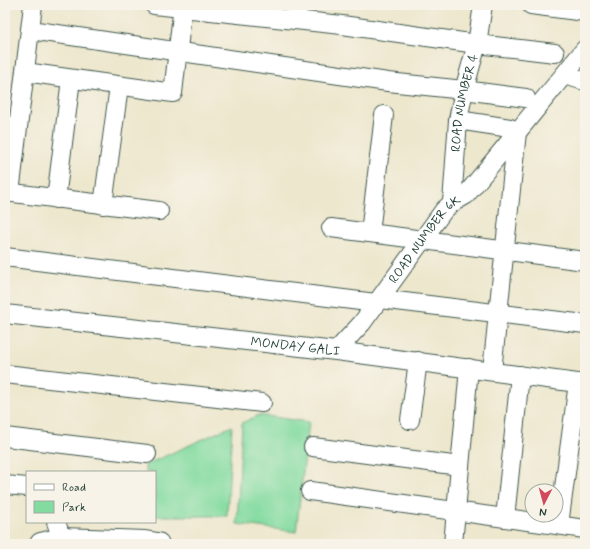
<svg xmlns="http://www.w3.org/2000/svg" width="590" height="549" font-family="Mynerve,sans-serif">
  <style>
    .green { fill: #83dba0; stroke: #518c6a }
    .lines { fill: none; stroke-linecap: round; stroke-linejoin: round }
    .street-casing { stroke: #3e564b; stroke-width: 20 }
    .secondary-casing { stroke: #3e564b; stroke-width: 24 }
    .street { stroke: #fff; stroke-width: 18 }
    .secondary { stroke: #fff; stroke-width: 22 }
    .labels { text-anchor: middle; dominant-baseline: central; stroke-width: 3.5; stroke-linejoin: round; paint-order: stroke }
    .street-label { font-size: 13px; fill: #1f3d34; stroke: #f7f3e8 }
  </style>
  <rect width="100%" height="100%" fill="#f7f3e8"/>
  <filter id="ink" filterUnits="userSpaceOnUse"><feTurbulence type="fractalNoise" baseFrequency=".025" numOctaves="2"/><feDisplacementMap in="SourceGraphic" scale="8" xChannelSelector="R" yChannelSelector="G"/><feConvolveMatrix kernelMatrix="1 2 1 2 8 2 1 2 1" color-interpolation-filters="sRGB"/></filter>
  <filter id="wash" filterUnits="userSpaceOnUse"><feTurbulence type="fractalNoise" baseFrequency=".012" numOctaves="4" result="noise"/><feDisplacementMap in="SourceGraphic" scale="16" xChannelSelector="R" yChannelSelector="G"/><feGaussianBlur stdDeviation="0.9" result="paint"/><feColorMatrix in="noise" values="0 0 0 0 0 0 0 0 0 0 0 0 0 0 0 0 0 1.4 0 .05"/><feComposite in="paint" operator="in"/></filter>
  <g filter="url(#wash)">
    <rect width="100%" height="100%" fill="#ede7cd"/>
    <g class="green">
      <polygon points="259,415 309,422 296,532 237,524 242,423"/>
      <polygon points="232,426 227,516 155,516 155,472 145,472 145,465"/>
    </g>
  </g>
  <g filter="url(#ink)">
    <g class="lines">
      <g class="street-casing">
        <g id="street">
          <polyline points="154,5 342,25 477,44 555,53"/>
          <polyline points="531,5 585,12"/>
          <polyline points="30,30 388,82 464,90 526,98"/>
          <polyline points="25,72 173,93 183,5"/>
          <polyline points="564,75 585,81"/>
          <polyline points="458,120 510,128 517,132"/>
          <polyline points="5,192 159,211"/>
          <polyline points="10,193 33,5"/>
          <polyline points="56,199 71,79"/>
          <path id="s1" d="M452 203 458 120 464 90 477 44 483 5"/>
          <polyline points="103,205 119,86"/>
          <polyline points="331,228 585,261"/>
          <polyline points="370,233 384,115"/>
          <polyline points="5,257 376,303"/>
          <polyline points="380,299 585,324"/>
          <path id="s2" d="M5 314 336 351 585 384"/>
          <path id="s3" d="M336 351 362 323 444 210 452 203 466 195 585 49"/>
          <polyline points="492,371 517,132"/>
          <polyline points="5,374 262,403"/>
          <polyline points="410,420 418,361"/>
          <polyline points="5,437 147,454"/>
          <polyline points="313,447 460,466"/>
          <polyline points="5,485 27,487"/>
          <polyline points="310,491 585,529"/>
          <polyline points="505,518 520,375"/>
          <polyline points="56,522 62,539"/>
          <polyline points="559,525 578,383"/>
          <polyline points="453,544 469,368"/>
        </g>
      </g>
      <g class="secondary-casing">
        <polyline id="secondary" points="41,544 62,539 145,542 158,544"/>
      </g>
      <use href="#street" class="street"/>
      <use href="#secondary" class="secondary"/>
    </g>
  </g>
  <g class="labels">
    <g class="street-label">
      <text stroke="none"><textPath href="#s1" startOffset="101">ROAD NUMBER 4</textPath></text>
      <text stroke="none"><textPath href="#s3" startOffset="143">ROAD NUMBER 6K</textPath></text>
      <text stroke="none"><textPath href="#s2" startOffset="292">MONDAY GALI</textPath></text>
    </g>
  </g>
  <rect width="590" height="549" fill="none" stroke="#f7f3e8" stroke-width="20"/>
  <rect x="26" y="471" width="130" height="52" fill="#f7f3e8" stroke="#a1aaa0"/>
  <rect x="34" y="484" width="20" height="6" fill="#ffffff" stroke="#a1aaa0"/>
  <text x="62" y="491" font-size="12" fill="#1f3d34">Road</text>
  <rect x="34" y="501" width="20" height="12" fill="#83dba0" stroke="#a1aaa0"/>
  <text x="62" y="511" font-size="12" fill="#1f3d34">Park</text>
  <g transform="translate(544 503) rotate(186)"><circle r="19" fill="#f7f3e8" stroke="#a1aaa0"/>
  <path d="M0-3L7 15L0 10L-7 15Z" fill="#d1495b"/>
  <text y="-6" font-size="11" font-weight="bold" text-anchor="middle" fill="#1f3d34">N</text>
  </g>
</svg>
